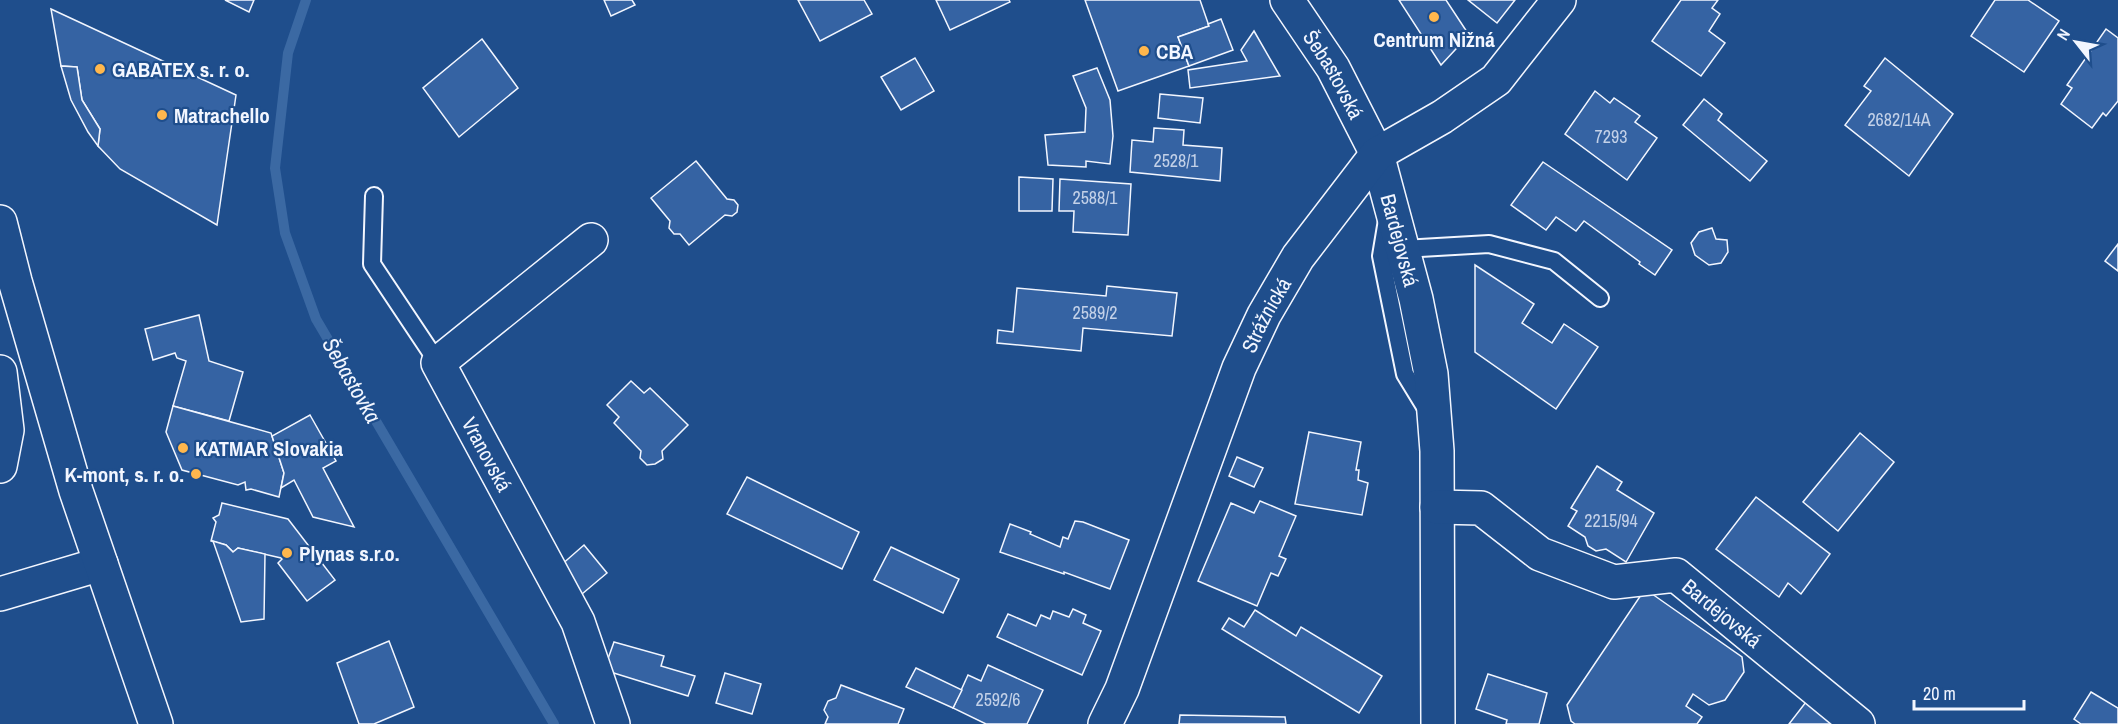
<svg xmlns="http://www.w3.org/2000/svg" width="2118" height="724" font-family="'Archivo Narrow',sans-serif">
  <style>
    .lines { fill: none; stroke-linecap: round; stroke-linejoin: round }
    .stream { stroke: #3b69a3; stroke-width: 10 }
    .building { fill: #3563a3; stroke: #f2f6ff; stroke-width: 1.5 }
    .service-casing { stroke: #f2f6ff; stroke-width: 20 }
    .minor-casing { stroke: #f2f6ff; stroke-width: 36 }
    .primary-casing { stroke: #f2f6ff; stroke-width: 36 }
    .service { stroke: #1f4e8c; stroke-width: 16 }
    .minor { stroke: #1f4e8c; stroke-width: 33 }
    .primary { stroke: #1f4e8c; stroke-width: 33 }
    .poi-dot { fill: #ffb74d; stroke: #1f4e8c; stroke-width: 2 }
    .labels { text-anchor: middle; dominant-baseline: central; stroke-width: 4.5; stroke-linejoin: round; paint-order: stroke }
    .number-label { font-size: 18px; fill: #c3d1e8 }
    .poi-label { font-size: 21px; font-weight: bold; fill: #f2f6ff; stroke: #1f4e8c; text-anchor: start }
    .street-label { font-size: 21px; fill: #f2f6ff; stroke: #1f4e8c }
    .water-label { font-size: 22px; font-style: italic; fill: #f2f6ff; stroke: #1f4e8c }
  </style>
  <rect width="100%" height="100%" fill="#1f4e8c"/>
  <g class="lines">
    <polyline class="stream" points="306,0 288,53 275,168 285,233 316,319 554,724"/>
  </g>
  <g class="building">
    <polygon points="225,0 254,0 249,12"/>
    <polygon points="604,0 632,0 635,5 611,16"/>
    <polygon points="798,0 864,0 872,14 820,41"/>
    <polygon points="936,0 1009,0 1010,2 950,30"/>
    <polygon points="1085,0 1200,0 1209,26 1178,37 1189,66 1118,91"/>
    <polygon points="1399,0 1446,0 1469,35 1441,65"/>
    <polygon points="1468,0 1515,0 1497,23"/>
    <polygon points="1681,0 1718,0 1712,8 1720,14 1709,31 1725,43 1701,76 1652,41"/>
    <polygon points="1995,0 2028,0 2059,21 2024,72 1971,36"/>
    <polygon points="51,9 236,95 217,225 120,169 98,146 100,129 82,100 77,67 61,66"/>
    <polygon points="1221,19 1233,50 1189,66 1178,37 1209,26 1208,24"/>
    <polygon points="2106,29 2118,38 2118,101 2106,116 2103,113 2092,128 2061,104 2072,88 2067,85"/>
    <polygon points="1254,31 1280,76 1190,88 1188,70 1247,61 1241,50"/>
    <polygon points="482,39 518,88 459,137 423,88"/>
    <polygon points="915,58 934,91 901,110 881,77"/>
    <polygon points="1885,58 1953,114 1909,176 1845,125 1871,91 1864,86"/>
    <polygon points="61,66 77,67 82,100 100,129 98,146 88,132 71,100"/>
    <polygon points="1097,68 1110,100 1113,136 1110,164 1086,161 1086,167 1048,165 1045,135 1085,132 1086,108 1073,76"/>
    <polygon points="1595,91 1610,103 1614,98 1640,116 1635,122 1657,138 1627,180 1565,134"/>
    <polygon points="1160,94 1203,98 1200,123 1158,118"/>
    <polygon points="1704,99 1722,114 1718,120 1767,161 1750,181 1683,125"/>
    <polygon points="1154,128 1184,130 1183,145 1222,148 1220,181 1130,172 1132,140 1153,142"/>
    <polygon points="696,161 727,199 734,200 738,205 737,212 732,216 725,215 689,245 680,234 674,234 669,228 670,221 651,198"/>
    <polygon points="1543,162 1672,250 1655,275 1639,264 1640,262 1584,221 1576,231 1556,217 1546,230 1511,205"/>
    <polygon points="1019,177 1053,179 1052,211 1019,211"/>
    <polygon points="1060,179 1131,184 1128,235 1073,232 1074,211 1059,211"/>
    <polygon points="1712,228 1716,239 1727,240 1728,252 1721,263 1709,265 1695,255 1691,243 1699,232"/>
    <polygon points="2118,244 2118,271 2105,261"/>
    <polygon points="1475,265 1534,304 1522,323 1552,343 1564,324 1598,347 1556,409 1475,352"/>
    <polygon points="1107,286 1177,293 1172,336 1083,328 1081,351 997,343 998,330 1013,332 1017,288 1106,296"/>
    <polygon points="199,315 209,361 243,372 229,421 173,406 186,361 177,358 175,353 153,360 145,329"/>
    <polygon points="631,381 644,393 650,388 688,425 662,451 663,459 655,464 647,465 640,458 641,451 614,423 619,417 607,405"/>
    <polygon points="173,406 271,433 284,473 279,497 251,489 246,490 245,482 238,485 182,470 166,432"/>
    <polygon points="310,415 336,461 323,468 354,527 313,517 294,480 281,488 284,473 272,436"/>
    <polygon points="1309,432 1361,442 1356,470 1359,470 1358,480 1368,483 1362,515 1295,504"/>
    <polygon points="1860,433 1894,462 1838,531 1803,502"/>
    <polygon points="1237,457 1263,468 1254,487 1229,476"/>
    <polygon points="1597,466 1622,482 1617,490 1654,513 1626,562 1606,549 1596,551 1588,546 1585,537 1568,526 1577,511 1571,508"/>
    <polygon points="747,477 859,532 842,569 727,514"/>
    <polygon points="1756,497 1830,554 1801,594 1788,583 1779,597 1716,549"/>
    <polygon points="1260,501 1296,516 1279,556 1286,559 1278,576 1271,573 1257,606 1198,581 1231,503 1254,513"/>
    <polygon points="222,503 288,519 335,580 307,601 278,563 282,559 281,558 238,548 233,552 226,545 211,541 216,522 213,518 219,515"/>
    <polygon points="1075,521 1083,522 1129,540 1110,589 1064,572 1064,574 1000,552 1010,524 1031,532 1030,534 1060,547 1063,537 1068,539"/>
    <polygon points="213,541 226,545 233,552 238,548 265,554 264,619 241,622"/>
    <polygon points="584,545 607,573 582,594 560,566"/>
    <polygon points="891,547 959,579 943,613 874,580"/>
    <polygon points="1645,589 1742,657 1744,672 1725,700 1709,705 1693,694 1686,706 1702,717 1697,724 1575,724 1571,721 1567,705"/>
    <polygon points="1073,609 1086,615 1083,623 1101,631 1082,675 997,637 1008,614 1036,626 1041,615 1050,619 1053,611 1069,617"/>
    <polygon points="1255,610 1296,636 1301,627 1382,676 1359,713 1222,629 1229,618 1244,627"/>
    <polygon points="389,641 414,707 374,724 359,724 337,663"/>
    <polygon points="614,642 664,656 661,666 695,676 688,696 604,670"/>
    <polygon points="988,665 1043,690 1027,724 986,724 953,708 968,675 981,681"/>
    <polygon points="916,668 962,690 953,708 906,687"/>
    <polygon points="725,673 761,684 752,714 716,703"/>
    <polygon points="1488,674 1547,693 1539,724 1506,724 1507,720 1476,709"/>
    <polygon points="841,685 904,709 898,724 825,724 828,717 824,710 828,701 836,698"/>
    <polygon points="2091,692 2118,708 2118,724 2081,724 2074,719"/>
    <polygon points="1806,702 1836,724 1789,724"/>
    <polygon points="1180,715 1285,717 1286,724 1179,724"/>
  </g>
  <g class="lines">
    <g class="service-casing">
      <g id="service">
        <polyline points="374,196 372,264 438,363"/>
        <polyline points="1387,220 1381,256 1405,374 1427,410"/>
        <polyline points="1403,249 1489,244 1554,261 1600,298"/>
      </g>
    </g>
    <g class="minor-casing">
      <g id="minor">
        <path id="s1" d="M1287 0 1333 68 1377 154 1416 299 1431 374 1437 451 1438 724"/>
        <path id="s2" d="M591 240 438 363 578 622 613 724"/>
        <polyline points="0,372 7,430 0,466"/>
        <path id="s3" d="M1437 507 1481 508 1540 554 1614 582 1676 575 1858 724"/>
        <polyline points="0,594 101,564"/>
        <path id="s4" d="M1105 724 1122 689 1239 368 1264 315 1298 257 1377 154 1442 117 1496 80 1559 0"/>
      </g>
    </g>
    <g class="primary-casing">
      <polyline id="primary" points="0,222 15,281 76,491 156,724"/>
    </g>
    <use href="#service" class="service"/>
    <use href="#minor" class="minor"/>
    <use href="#primary" class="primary"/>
  </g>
  <g class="poi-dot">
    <circle cx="1434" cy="17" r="6"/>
    <circle cx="1144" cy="51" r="6"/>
    <circle cx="100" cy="69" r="6"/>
    <circle cx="162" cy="115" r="6"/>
    <circle cx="183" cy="448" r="6"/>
    <circle cx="196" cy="474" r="6"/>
    <circle cx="287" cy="553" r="6"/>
  </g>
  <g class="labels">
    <g class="number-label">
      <text x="1899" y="119">2682/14A</text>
      <text x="1611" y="136">7293</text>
      <text x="1176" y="160">2528/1</text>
      <text x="1095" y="197">2588/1</text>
      <text x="1095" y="312">2589/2</text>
      <text x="1611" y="520">2215/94</text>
      <text x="998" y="699">2592/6</text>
    </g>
    <g class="poi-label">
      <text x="1434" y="39" text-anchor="middle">Centrum Nižná</text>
      <text x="1156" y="51">CBA</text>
      <text x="112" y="69">GABATEX s. r. o.</text>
      <text x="174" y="115">Matrachello</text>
      <text x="195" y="448">KATMAR Slovakia</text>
      <text x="184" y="474" text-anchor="end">K-mont, s. r. o.</text>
      <text x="299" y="553">Plynas s.r.o.</text>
    </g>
    <g class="street-label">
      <text stroke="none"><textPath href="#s1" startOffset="88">Šebastovská</textPath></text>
      <text stroke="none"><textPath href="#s1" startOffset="268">Bardejovská</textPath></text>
      <text stroke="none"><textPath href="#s4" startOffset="440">Strážnická</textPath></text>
      <text stroke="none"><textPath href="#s2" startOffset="300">Vranovská</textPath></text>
      <text stroke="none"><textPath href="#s3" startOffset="320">Bardejovská</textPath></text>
    </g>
    <g class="water-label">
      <text transform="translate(352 380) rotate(60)">Šebastovka</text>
    </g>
  </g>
  <g transform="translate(2076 42) rotate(301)" stroke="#1f4e8c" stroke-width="4.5" paint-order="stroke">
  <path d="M0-4.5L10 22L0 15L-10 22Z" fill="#f2f6ff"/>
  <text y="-9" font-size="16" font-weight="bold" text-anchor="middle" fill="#f2f6ff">N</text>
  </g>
  <path d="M1914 700v9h110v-9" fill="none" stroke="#f2f6ff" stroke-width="3"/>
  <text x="1923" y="700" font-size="18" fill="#f2f6ff" stroke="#1f4e8c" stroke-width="4.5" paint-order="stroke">20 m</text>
</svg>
